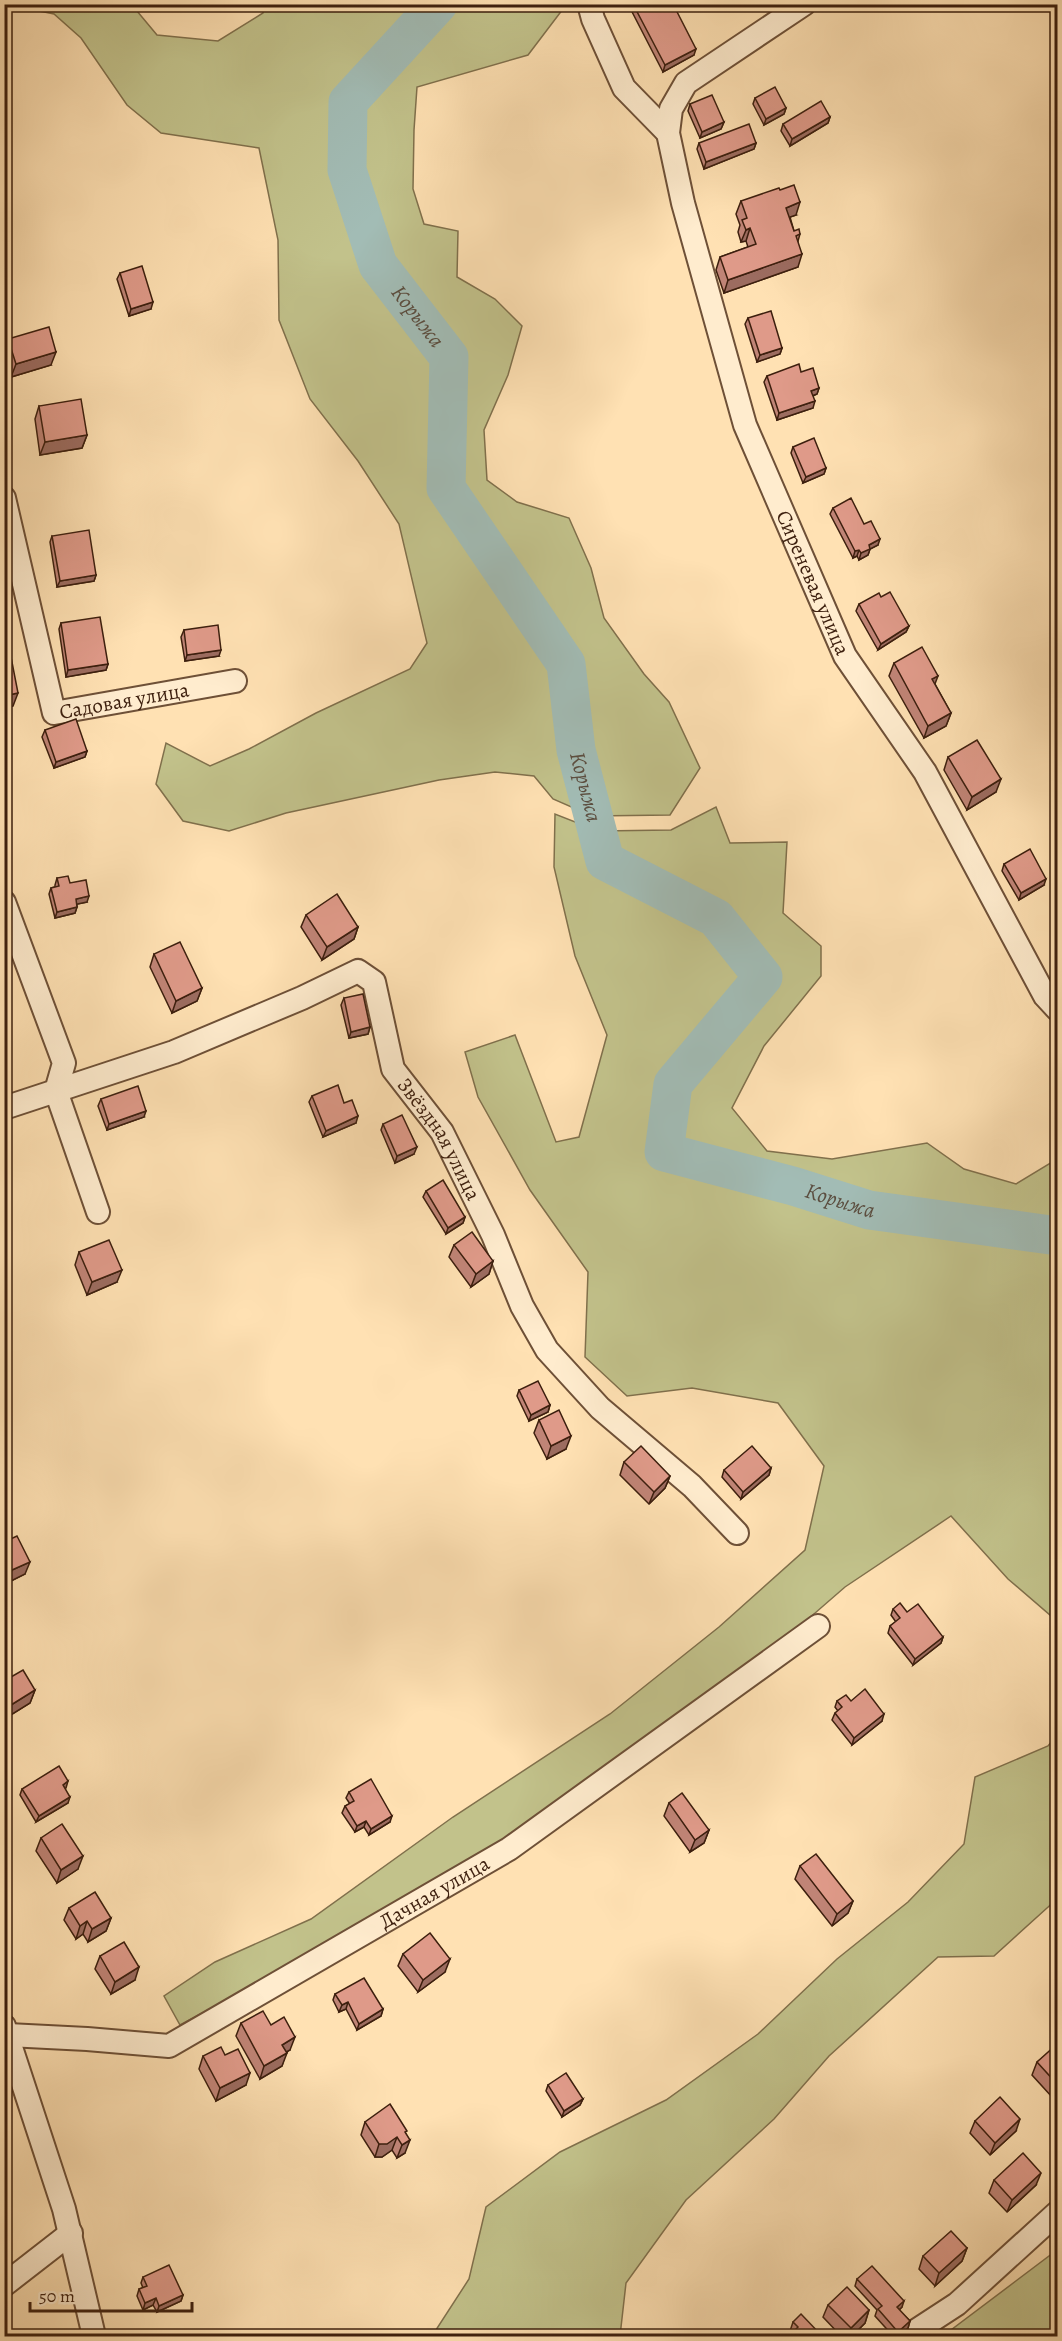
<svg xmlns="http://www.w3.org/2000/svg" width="1062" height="2341" font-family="Alegreya,serif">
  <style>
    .green { fill: #c2c28b; stroke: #80704c; stroke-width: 1.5 }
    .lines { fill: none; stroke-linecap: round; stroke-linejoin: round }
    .river { stroke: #a2bcb5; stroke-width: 39 }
    .minor-casing { stroke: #6e5037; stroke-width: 26 }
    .minor { stroke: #ffecce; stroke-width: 22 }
    .wall { fill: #c08476; stroke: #3d1f0e; stroke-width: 1.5 }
    .shaded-wall { fill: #9c6c60; stroke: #3d1f0e; stroke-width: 1.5 }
    .building { fill: #df9a89; stroke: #3d1f0e; stroke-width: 1.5 }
    .labels { text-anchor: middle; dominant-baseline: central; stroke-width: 4.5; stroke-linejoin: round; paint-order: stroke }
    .street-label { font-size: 21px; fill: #3d1f0e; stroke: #ffecce }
    .water-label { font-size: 22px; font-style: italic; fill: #5b4e40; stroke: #ffecce }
  </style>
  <rect width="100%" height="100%" fill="#ffe1b3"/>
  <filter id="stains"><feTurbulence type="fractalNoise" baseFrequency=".00333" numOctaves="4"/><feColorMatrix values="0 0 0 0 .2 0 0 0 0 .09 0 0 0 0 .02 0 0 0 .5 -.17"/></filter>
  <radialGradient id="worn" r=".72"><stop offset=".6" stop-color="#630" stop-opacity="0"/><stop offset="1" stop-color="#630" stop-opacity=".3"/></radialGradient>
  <g class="green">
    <polygon points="10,5 132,5 157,35 218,41 263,13 264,5 566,5 528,55 417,87 414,130 413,189 424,224 458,231 457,277 495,299 522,326 508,375 484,430 487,480 517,502 569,518 591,568 604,618 644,674 669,702 700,768 670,815 592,816 553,799 534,776 495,772 439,780 286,813 229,831 183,821 156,784 166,743 210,766 249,749 316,713 410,669 427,643 399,524 358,461 310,399 279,320 278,240 259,148 161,133 127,105 81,38 54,14"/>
    <polygon points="716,807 730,843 787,842 783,913 821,946 821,976 764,1046 732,1108 767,1151 832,1159 927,1143 964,1169 1016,1184 1057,1159 1057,1621 1008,1579 951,1516 845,1587 769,1653 588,1792 323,1948 180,2025 164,1996 215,1962 311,1919 453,1817 610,1714 719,1627 805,1550 824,1466 778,1403 692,1388 627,1396 585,1357 588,1272 530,1190 478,1097 465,1052 515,1035 556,1142 579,1137 607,1035 575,956 554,867 555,814 598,831 671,830"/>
    <polygon points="1057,1735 1057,1899 994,1956 938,1957 829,2056 774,2119 686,2200 626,2283 620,2336 432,2336 469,2279 486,2207 560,2152 666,2100 758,2034 837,1959 908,1902 964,1844 975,1777 1048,1746"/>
    <polygon points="1057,2250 1057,2336 943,2336"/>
  </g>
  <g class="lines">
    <path class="river" id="s1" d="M438 4 348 102 347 170 378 265 449 357 446 488 566 664 576 750 605 861 716 918 763 977 673 1084 664 1152 793 1186 869 1210 1058 1236"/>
    <g class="minor-casing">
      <g id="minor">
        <polyline points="589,4 593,19 624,88 668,133"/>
        <path id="s2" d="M804 4 686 83 671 109 668 133 683 203 745 425 845 656 925 772 1045 996 1058 1010"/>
        <path id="s3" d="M4 498 54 713 235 681"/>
        <polyline points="4,902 64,1063 56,1091 98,1212"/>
        <path id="s4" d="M4 1108 174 1052 302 998 358 971 374 982 393 1069 442 1132 493 1235 522 1306 547 1350 600 1408 692 1486 737 1533"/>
        <polyline points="4,2026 64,2209 94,2336"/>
        <path id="s5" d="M8 2035 87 2039 169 2046 509 1849 818 1626"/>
        <polyline points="4,2285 71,2233"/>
        <polyline points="908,2336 957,2304 1058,2212"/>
      </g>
    </g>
    <use href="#minor" class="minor"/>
  </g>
  <g class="wall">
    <polygon points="628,4 673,4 694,55 663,72"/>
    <polygon points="755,98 786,108 784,114 764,125 753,104"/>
    <polygon points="690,104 724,122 721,129 700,138 688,111"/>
    <polygon points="830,117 828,123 790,146 781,131 783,124"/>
    <polygon points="699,143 756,143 754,149 704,169 697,149"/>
    <polygon points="741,201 796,215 790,217 794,231 800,234 798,241 798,267 724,293 716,270 720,257 748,247 746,241 741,242 738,232 740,225 736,214"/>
    <polygon points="120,273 151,309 129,316 117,279"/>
    <polygon points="748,318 782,348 780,354 757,362 745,324"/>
    <polygon points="8,339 51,365 11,377 4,355 4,348"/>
    <polygon points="801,372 819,388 817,394 813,396 813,408 777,420 764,382 767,376"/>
    <polygon points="39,406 87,435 82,448 40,455 35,419"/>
    <polygon points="793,447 826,468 824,474 803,483 791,453"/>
    <polygon points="833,508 864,524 878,545 870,549 868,555 859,560 857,556 853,558 830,514"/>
    <polygon points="52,536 96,575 94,581 57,587 50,542"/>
    <polygon points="881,597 909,626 906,632 878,650 856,611 859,604"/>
    <polygon points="61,623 108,664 106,670 66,677 59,629"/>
    <polygon points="184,630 219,656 185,661 181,637"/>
    <polygon points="894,663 935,684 951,713 946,726 924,738 889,676"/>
    <polygon points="45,730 87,751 85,757 54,768 42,737"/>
    <polygon points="948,757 996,792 967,810 944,770"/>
    <polygon points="1004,864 1044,885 1019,900 1002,871"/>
    <polygon points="57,878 70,883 87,902 77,904 77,907 75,913 55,918 49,894 51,888 55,887 55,885"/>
    <polygon points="306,915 358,927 354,939 322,960 301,927"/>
    <polygon points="154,954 202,988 197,1001 172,1013 150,967"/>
    <polygon points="344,998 370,1027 368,1034 349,1038 341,1005"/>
    <polygon points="312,1096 344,1103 356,1123 323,1137 309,1102"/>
    <polygon points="101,1099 144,1117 107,1130 98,1106"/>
    <polygon points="383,1124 414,1154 395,1163 381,1130"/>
    <polygon points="426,1191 465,1217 463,1223 446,1234 423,1197"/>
    <polygon points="454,1245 493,1261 489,1274 471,1287 449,1257"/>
    <polygon points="79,1252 117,1282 87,1295 75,1265"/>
    <polygon points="519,1390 550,1405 548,1412 529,1421 517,1396"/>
    <polygon points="539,1420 566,1449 547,1459 534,1433"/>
    <polygon points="624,1462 670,1476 665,1488 649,1504 620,1475"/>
    <polygon points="771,1468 769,1475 741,1499 722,1477 724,1470"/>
    <polygon points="4,1542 25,1574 7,1583 4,1577"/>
    <polygon points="893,1609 907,1612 943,1637 941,1643 913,1665 888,1633 890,1626 896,1622 891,1615"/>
    <polygon points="4,1681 35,1690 30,1703 6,1718 4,1715"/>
    <polygon points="837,1701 851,1701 882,1721 852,1745 832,1720 835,1713 838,1711 835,1707"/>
    <polygon points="65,1788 68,1803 36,1822 20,1795 22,1789 66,1788"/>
    <polygon points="349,1792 390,1822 369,1835 364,1827 355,1832 342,1813 345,1806 350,1804 346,1798"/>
    <polygon points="669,1803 709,1830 704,1843 690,1852 664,1816"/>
    <polygon points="41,1838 78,1869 57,1883 36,1851"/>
    <polygon points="800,1866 853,1901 848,1913 832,1926 795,1879"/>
    <polygon points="69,1908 111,1918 106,1931 88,1942 83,1934 76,1939 64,1920"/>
    <polygon points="403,1954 445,1972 418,1992 398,1966"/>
    <polygon points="100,1956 135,1980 111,1994 95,1969"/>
    <polygon points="335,1994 383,2009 381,2016 357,2030 346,2009 339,2012 333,2000"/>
    <polygon points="241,2023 271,2025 290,2050 286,2052 282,2066 260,2079 236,2036"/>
    <polygon points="1058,2046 1058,2092 1052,2097 1032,2075 1037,2062"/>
    <polygon points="225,2055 246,2085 216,2101 199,2069 203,2056"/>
    <polygon points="548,2085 583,2099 580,2105 562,2117 546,2091"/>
    <polygon points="975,2121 1016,2131 990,2155 970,2133"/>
    <polygon points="365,2122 406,2134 405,2153 397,2158 392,2150 382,2157 375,2157 361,2135"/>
    <polygon points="994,2180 1036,2185 1007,2212 989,2193"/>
    <polygon points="967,2248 962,2261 935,2286 919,2269 923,2256"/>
    <polygon points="143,2277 183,2295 181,2301 157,2312 153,2305 143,2310 137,2296 139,2289 143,2288 141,2283"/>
    <polygon points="857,2279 902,2307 899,2310 910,2321 908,2328 898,2337 894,2337 875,2316 877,2310 855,2286"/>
    <polygon points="828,2305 869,2310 865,2323 851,2337 842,2337 823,2317"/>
    <polygon points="793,2322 823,2337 790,2335 789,2334"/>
  </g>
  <g class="shaded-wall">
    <polygon points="696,49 694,55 663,72 665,65"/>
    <polygon points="786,108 784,114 764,125 766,119"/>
    <polygon points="830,117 828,123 790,146 792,139"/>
    <polygon points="724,122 721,129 700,138 702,132"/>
    <polygon points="756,143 754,149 704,169 706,162"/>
    <polygon points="800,202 796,215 782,220 786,208"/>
    <polygon points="750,228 746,241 741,242 746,230"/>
    <polygon points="802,254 798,267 724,293 728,280"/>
    <polygon points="153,302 151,309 129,316 131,309"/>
    <polygon points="782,348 780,354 757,362 760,355"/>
    <polygon points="56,352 51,365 11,377 16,364"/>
    <polygon points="819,388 817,394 809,397 811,391"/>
    <polygon points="815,401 813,408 777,420 779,413"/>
    <polygon points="87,435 82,448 40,455 45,442"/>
    <polygon points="826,468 824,474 803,483 806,477"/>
    <polygon points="880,539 878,545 870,549 868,555 859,560 861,553 869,545"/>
    <polygon points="859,550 857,556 853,558 855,551"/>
    <polygon points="96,575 94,581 57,587 60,581"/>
    <polygon points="909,626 906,632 878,650 881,644"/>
    <polygon points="221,650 219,656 185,661 187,655"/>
    <polygon points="108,664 106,670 66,677 68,670"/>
    <polygon points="938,676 933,689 932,679"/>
    <polygon points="18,693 13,706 4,708 4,696"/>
    <polygon points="951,713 946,726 924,738 928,726"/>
    <polygon points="87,751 85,757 54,768 56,762"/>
    <polygon points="1001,779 996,792 967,810 972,797"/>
    <polygon points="1046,879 1044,885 1019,900 1021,893"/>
    <polygon points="89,896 87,902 73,905 76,899"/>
    <polygon points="77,907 75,913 55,918 57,912"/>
    <polygon points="358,927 354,939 322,960 327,947"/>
    <polygon points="202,988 197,1001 172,1013 176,1001"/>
    <polygon points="370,1027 368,1034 349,1038 351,1032"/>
    <polygon points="146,1111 144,1117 107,1130 109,1124"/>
    <polygon points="358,1116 356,1123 323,1137 326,1131"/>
    <polygon points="417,1147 414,1154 395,1163 397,1156"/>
    <polygon points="465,1217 463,1223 446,1234 448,1228"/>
    <polygon points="493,1261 489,1274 471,1287 476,1274"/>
    <polygon points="122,1270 117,1282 87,1295 92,1282"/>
    <polygon points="550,1405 548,1412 529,1421 531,1415"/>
    <polygon points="571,1436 566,1449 547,1459 551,1446"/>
    <polygon points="771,1468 769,1475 741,1499 743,1492"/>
    <polygon points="670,1476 665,1488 649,1504 654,1492"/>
    <polygon points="30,1562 25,1574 7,1583 12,1570"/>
    <polygon points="943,1637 941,1643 913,1665 915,1659"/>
    <polygon points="35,1690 30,1703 6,1718 11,1705"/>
    <polygon points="884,1714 882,1721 852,1745 854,1738"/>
    <polygon points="68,1781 66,1788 60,1791 63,1785"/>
    <polygon points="70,1797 68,1803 36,1822 39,1816"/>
    <polygon points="392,1816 390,1822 369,1835 371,1829"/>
    <polygon points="366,1821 364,1827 355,1832 357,1826"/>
    <polygon points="709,1830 704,1843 690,1852 695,1840"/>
    <polygon points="83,1856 78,1869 57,1883 61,1870"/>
    <polygon points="853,1901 848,1913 832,1926 837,1914"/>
    <polygon points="111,1918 106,1931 88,1942 92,1929"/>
    <polygon points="87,1921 83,1934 76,1939 80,1926"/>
    <polygon points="450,1959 445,1972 418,1992 423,1980"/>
    <polygon points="139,1967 135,1980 111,1994 115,1982"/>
    <polygon points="348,2002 346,2009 339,2012 342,2005"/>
    <polygon points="383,2009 381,2016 357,2030 359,2024"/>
    <polygon points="295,2037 290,2050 277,2057 282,2045"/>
    <polygon points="287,2053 282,2066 260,2079 264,2066"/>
    <polygon points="250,2073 246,2085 216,2101 220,2088"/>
    <polygon points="1058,2084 1058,2092 1052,2097"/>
    <polygon points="583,2099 580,2105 562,2117 564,2111"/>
    <polygon points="1020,2119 1016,2131 990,2155 995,2143"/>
    <polygon points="397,2137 392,2150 382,2157 375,2157 379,2144"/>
    <polygon points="410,2140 405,2153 397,2158 402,2145"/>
    <polygon points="9,2147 4,2159 4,2150"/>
    <polygon points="1041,2173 1036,2185 1007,2212 1012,2200"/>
    <polygon points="967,2248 962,2261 935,2286 939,2273"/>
    <polygon points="183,2295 181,2301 157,2312 159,2306"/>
    <polygon points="156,2298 153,2305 143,2310 145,2303"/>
    <polygon points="904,2301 902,2307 895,2314 897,2307"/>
    <polygon points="869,2310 865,2323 851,2337 848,2337 851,2328"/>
    <polygon points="910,2321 908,2328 898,2337 897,2337 898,2332"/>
  </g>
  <g class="building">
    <polygon points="633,4 673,4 696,49 665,65"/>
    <polygon points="4,72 7,72 4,85"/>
    <polygon points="775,87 786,108 766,119 755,98"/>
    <polygon points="712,95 724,122 702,132 690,104"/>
    <polygon points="821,101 830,117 792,139 783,124"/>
    <polygon points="749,124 756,143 706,162 699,143"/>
    <polygon points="794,185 800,202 786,208 794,231 799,229 800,234 796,236 802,254 728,280 720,257 756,244 750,228 746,230 742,220 747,218 741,201 779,188 780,190"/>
    <polygon points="142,266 153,302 131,309 120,273"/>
    <polygon points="771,311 782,348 760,355 748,318"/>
    <polygon points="49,327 56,352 16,364 8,339"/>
    <polygon points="799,364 801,372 813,368 819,388 811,391 815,401 779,413 767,376"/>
    <polygon points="81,399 87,435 45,442 39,406"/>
    <polygon points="814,438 826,468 806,477 793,447"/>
    <polygon points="851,498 864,524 871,521 880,539 869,545 870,549 861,553 859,550 855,551 833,508"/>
    <polygon points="89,530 96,575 60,581 52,536"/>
    <polygon points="890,592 909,626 881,644 859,604 879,593 881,597"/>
    <polygon points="100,617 108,664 68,670 61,623"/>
    <polygon points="218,625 221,650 187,655 184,630"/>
    <polygon points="922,647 938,676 932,679 951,713 928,726 894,663"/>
    <polygon points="10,652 18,693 4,696 4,653"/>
    <polygon points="76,719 87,751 56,762 45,730"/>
    <polygon points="977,740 1001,779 972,797 948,757"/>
    <polygon points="1030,849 1046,879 1021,893 1004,864"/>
    <polygon points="68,876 70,883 86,880 89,896 76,899 77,907 57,912 51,888 59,886 57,878"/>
    <polygon points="337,894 358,927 327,947 306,915"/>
    <polygon points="180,942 202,988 176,1001 154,954"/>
    <polygon points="363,994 370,1027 351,1032 344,998"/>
    <polygon points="338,1085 344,1103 352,1100 358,1116 326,1131 312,1096"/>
    <polygon points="138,1086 146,1111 109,1124 101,1099"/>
    <polygon points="402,1115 417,1147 397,1156 383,1124"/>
    <polygon points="443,1180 465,1217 448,1228 426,1191"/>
    <polygon points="472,1232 493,1261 476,1274 454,1245"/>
    <polygon points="109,1240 122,1270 92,1282 79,1252"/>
    <polygon points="538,1381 550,1405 531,1415 519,1390"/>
    <polygon points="559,1410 571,1436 551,1446 539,1420"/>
    <polygon points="641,1446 670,1476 654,1492 624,1462"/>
    <polygon points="752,1446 771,1468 743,1492 724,1470"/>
    <polygon points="17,1536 30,1562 12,1570 4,1556 4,1542"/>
    <polygon points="900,1603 907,1612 918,1604 943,1637 915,1659 890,1626 900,1618 893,1609"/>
    <polygon points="23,1670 35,1690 11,1705 4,1695 4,1681"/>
    <polygon points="865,1689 884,1714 854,1738 835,1713 842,1707 837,1701 846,1695 851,1701"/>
    <polygon points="59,1766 68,1781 63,1785 70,1797 39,1816 22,1789"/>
    <polygon points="371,1779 392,1816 371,1829 366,1821 357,1826 345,1806 354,1801 349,1792"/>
    <polygon points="682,1793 709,1830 695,1840 669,1803"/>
    <polygon points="62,1824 83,1856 61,1870 41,1838"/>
    <polygon points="816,1854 853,1901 837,1914 800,1866"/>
    <polygon points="95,1892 111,1918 92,1929 87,1921 80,1926 69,1908"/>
    <polygon points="430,1933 450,1959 423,1980 403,1954"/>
    <polygon points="124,1942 139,1967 115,1982 100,1956"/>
    <polygon points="364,1978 383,2009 359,2024 348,2002 342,2005 335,1994"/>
    <polygon points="263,2011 271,2025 284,2017 295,2037 282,2045 287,2053 264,2066 241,2023"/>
    <polygon points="1056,2045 1058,2046 1057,2084 1037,2062"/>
    <polygon points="221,2047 225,2055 238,2049 250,2073 220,2088 203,2056"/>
    <polygon points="566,2073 583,2099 564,2111 548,2085"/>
    <polygon points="1000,2097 1020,2119 995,2143 975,2121"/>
    <polygon points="390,2104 407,2131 405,2132 410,2140 402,2145 397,2137 387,2144 379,2144 365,2122"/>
    <polygon points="4,2142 9,2147 4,2150"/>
    <polygon points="1023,2153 1041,2173 1012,2200 994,2180"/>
    <polygon points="951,2231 967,2248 939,2273 923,2256"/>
    <polygon points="169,2265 183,2295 159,2306 156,2298 145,2303 139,2289 147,2286 143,2277"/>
    <polygon points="872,2266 904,2301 897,2307 910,2321 898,2332 878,2309 882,2306 857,2279"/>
    <polygon points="847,2287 869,2310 851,2328 828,2305"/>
    <polygon points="801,2314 823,2337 788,2337 798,2327 793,2322"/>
  </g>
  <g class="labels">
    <g class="street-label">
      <text stroke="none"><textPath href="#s2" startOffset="670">Сиреневая улица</textPath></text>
      <text stroke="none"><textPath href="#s3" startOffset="292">Садовая улица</textPath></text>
      <text stroke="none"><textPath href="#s4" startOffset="573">Звёздная улица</textPath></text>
      <text stroke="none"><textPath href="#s5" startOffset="468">Дачная улица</textPath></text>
    </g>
    <g class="water-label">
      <text stroke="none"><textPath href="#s1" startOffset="366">Корыжа</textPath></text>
      <text stroke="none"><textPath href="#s1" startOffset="886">Корыжа</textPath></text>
      <text stroke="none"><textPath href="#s1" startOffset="1554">Корыжа</textPath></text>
    </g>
  </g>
  <rect width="1062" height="2341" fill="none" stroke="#ffe1b3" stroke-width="24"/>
  <rect x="6" y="6" width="1050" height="2329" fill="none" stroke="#3d1f0e" stroke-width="3"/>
  <rect x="12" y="12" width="1038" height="2317" fill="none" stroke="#3d1f0e" stroke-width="1.5"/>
  <path d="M30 2302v9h162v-9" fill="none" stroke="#3d1f0e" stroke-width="3"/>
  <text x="39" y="2302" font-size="18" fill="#3d1f0e" stroke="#ffecce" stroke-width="4.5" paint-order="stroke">50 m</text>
  <rect width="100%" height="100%" filter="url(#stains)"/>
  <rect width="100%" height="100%" fill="url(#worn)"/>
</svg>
